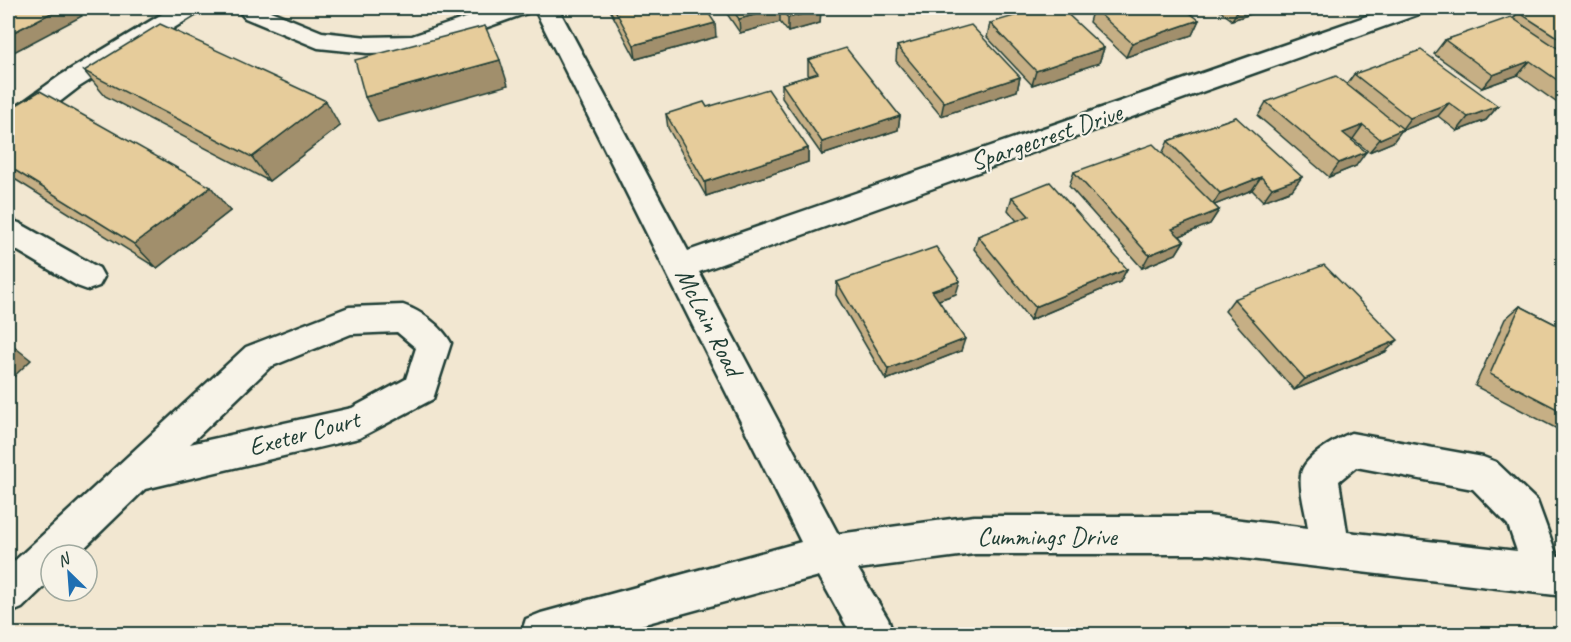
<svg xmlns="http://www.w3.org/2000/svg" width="1571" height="642" font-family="Caveat,sans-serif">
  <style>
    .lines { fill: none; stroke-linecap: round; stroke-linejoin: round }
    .minor-casing { stroke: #1f3d34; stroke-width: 5 }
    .minor { fill: #f7f3e8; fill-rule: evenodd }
    .wall { fill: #c6af85; stroke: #1f3d34; stroke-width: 1.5 }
    .shaded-wall { fill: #a18f6c; stroke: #1f3d34; stroke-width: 1.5 }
    .building { fill: #e6cc9b; stroke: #1f3d34; stroke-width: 1.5 }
    .labels { text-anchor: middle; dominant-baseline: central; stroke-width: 4.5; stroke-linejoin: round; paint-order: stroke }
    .street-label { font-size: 26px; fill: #1f3d34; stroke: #f7f3e8 }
  </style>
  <rect width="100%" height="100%" fill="#f2e7d1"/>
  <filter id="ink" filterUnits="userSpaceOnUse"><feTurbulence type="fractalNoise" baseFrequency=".0167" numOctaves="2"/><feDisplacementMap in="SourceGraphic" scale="12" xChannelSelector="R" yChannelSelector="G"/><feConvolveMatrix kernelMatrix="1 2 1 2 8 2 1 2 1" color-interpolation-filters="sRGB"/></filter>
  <g filter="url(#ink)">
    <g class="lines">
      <g class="minor-casing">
        <g id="minor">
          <polygon points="172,8 201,8 198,13 79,87 18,134 8,136 8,113 61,75"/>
          <polygon points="236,8 263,8 322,32 367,37 412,36 495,8 530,8 527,13 423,50 414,52 367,53 318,48 245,18"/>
          <path d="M534 8H558L688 251 1390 8H1425L1422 13 699 272 838 534 974 516H1208L1308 528C1306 512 1299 491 1301 475 1302 458 1336 439 1351 433L1483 457 1496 462 1537 501 1557 556H1564V596L1208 554H974L858 569 888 619 893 634H851L819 576 608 634H521L526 619 541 613 801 542ZM1356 467 1473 489 1508 525 1517 551 1347 532 1339 481Z"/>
          <polygon points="8,219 19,223 99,268 104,277 99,286 88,290 77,286 8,245"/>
          <path d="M403 305C421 311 442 326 451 343L433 399 359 438 145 489 77 555H51V580L22 608 8 614V567L246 347 349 307ZM397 332 416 348 406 379 352 408 190 444 270 367 351 334Z"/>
        </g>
      </g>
      <use href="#minor" class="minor"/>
    </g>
    <g class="wall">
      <polygon points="610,8 614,8 716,37 636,59 610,10"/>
      <polygon points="723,8 820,8 821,9 820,23 788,32 780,22 740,33"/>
      <polygon points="1093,8 1199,20 1192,35 1126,57 1089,22"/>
      <polygon points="1216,8 1270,8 1232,20"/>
      <polygon points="1563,8 1563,107 1518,75 1482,88 1434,54 1445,40 1513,19 1518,12"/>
      <polygon points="990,23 1104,48 1099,63 1032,85 987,37"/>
      <polygon points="897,46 1020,77 1017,91 941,116 896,61"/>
      <polygon points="808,60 900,116 898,130 822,155 782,98 782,84 809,76 808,74"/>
      <polygon points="84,71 340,126 269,181 105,96"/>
      <polygon points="1354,74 1498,106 1486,120 1457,131 1438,116 1401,131 1393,142 1369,152 1353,139 1351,139 1356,166 1329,177 1258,116 1266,102 1347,84"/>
      <polygon points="707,107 808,148 808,162 706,196 668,128 666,114"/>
      <polygon points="8,110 230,211 157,268 8,175"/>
      <polygon points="1236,117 1292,190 1263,201 1252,190 1214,205 1219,210 1210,224 1180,236 1184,241 1176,254 1142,268 1069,186 1074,172 1162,154 1168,141"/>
      <polygon points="1012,197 1127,269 1120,282 1030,320 974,249 978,236 1017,221 1008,210"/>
      <polygon points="837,282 956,294 939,300 961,351 886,380 836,295"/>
      <polygon points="1234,299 1385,352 1294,390 1225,311"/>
      <polygon points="1520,306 1563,328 1563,432 1475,386 1505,319"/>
    </g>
    <g class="shaded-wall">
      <polygon points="61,8 75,8 82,16 12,53 8,48 8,35"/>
      <polygon points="386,8 398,8 387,10"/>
      <polygon points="780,8 780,22 740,33 739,19"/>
      <polygon points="1239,8 1270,8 1232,20"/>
      <polygon points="821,9 820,23 788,32 788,18"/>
      <polygon points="1199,20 1192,35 1126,57 1132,43"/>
      <polygon points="715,23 716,37 636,59 634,45"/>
      <polygon points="1104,48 1099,63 1032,85 1036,71"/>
      <polygon points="500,60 508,85 378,122 365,97"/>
      <polygon points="1530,61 1518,75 1482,88 1493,75"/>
      <polygon points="1020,77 1017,91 941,116 944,102"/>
      <polygon points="326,101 340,126 269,181 252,157"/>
      <polygon points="1449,103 1438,116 1401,131 1393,142 1369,152 1380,139 1402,129 1410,118"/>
      <polygon points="1498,106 1486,120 1457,131 1468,117"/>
      <polygon points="900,116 898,130 822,155 822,142"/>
      <polygon points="1363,125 1353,139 1333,147 1343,133"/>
      <polygon points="808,148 808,162 706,196 705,182"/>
      <polygon points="1366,152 1356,166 1329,177 1339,163"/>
      <polygon points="1261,177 1252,190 1212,206 1220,193"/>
      <polygon points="1302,177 1292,190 1263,201 1272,188"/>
      <polygon points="211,187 230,211 157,268 134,244"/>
      <polygon points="1219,210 1210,224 1165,242 1172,229"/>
      <polygon points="1184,241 1176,254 1142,268 1149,255"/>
      <polygon points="1127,269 1120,282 1030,320 1035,307"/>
      <polygon points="960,281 956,294 930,303 932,291"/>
      <polygon points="965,339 961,351 886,380 888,369"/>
      <polygon points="1398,340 1385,352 1294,390 1305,379"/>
      <polygon points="8,342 31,360 8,382"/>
    </g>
    <g class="building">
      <polygon points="8,8 61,8 8,35"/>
      <polygon points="614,8 705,8 715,23 634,45"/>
      <polygon points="731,8 780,8 739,19"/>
      <polygon points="780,8 820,8 821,9 788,18"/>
      <polygon points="1041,8 1061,8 1104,48 1036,71 990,23"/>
      <polygon points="1093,8 1183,8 1199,20 1132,43"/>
      <polygon points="1532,8 1563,8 1563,41 1518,12"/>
      <polygon points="1511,17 1563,52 1563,84 1530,61 1493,75 1445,40"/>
      <polygon points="160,24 326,101 252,157 84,71"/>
      <polygon points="971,25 1020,77 944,102 897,46"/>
      <polygon points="485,26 500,60 365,97 355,60"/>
      <polygon points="846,48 900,116 822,142 782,84 818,73 808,60"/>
      <polygon points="1421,50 1498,106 1468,117 1449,103 1410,118 1354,74"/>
      <polygon points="1336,76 1403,129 1380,139 1363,125 1343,133 1366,152 1339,163 1266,102"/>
      <polygon points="768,89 808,148 705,182 666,114 704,102 707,107"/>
      <polygon points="40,91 211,187 134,244 8,166 8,110"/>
      <polygon points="1236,117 1302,177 1272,188 1261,177 1220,193 1168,141"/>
      <polygon points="1153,144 1219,210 1172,229 1184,241 1149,255 1074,172"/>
      <polygon points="1050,182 1127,269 1035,307 978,236 1029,216 1012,197"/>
      <polygon points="936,247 960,281 932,291 965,339 888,369 837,282"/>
      <polygon points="1324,265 1398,340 1305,379 1234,299"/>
      <polygon points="1520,306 1563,328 1563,412 1490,374"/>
    </g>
  </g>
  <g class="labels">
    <g class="street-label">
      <text transform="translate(1046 137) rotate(-19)">Spargecrest Drive</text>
      <text transform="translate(709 322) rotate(63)">McLain Road</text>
      <text transform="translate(304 433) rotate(-15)">Exeter Court</text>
      <text x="1047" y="536">Cummings Drive</text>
    </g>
  </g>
  <rect width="1571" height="642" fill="none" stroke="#f7f3e8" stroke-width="30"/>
  <rect x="15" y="15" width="1541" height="612" fill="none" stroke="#1f3d34" stroke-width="2" filter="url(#ink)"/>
  <g transform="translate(69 573) rotate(335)"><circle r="28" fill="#f7f3e8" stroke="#a1aaa0" stroke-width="1.5"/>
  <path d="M0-4.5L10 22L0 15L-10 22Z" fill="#1f6fb2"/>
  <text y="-9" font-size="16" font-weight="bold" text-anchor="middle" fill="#1f3d34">N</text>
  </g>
</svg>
